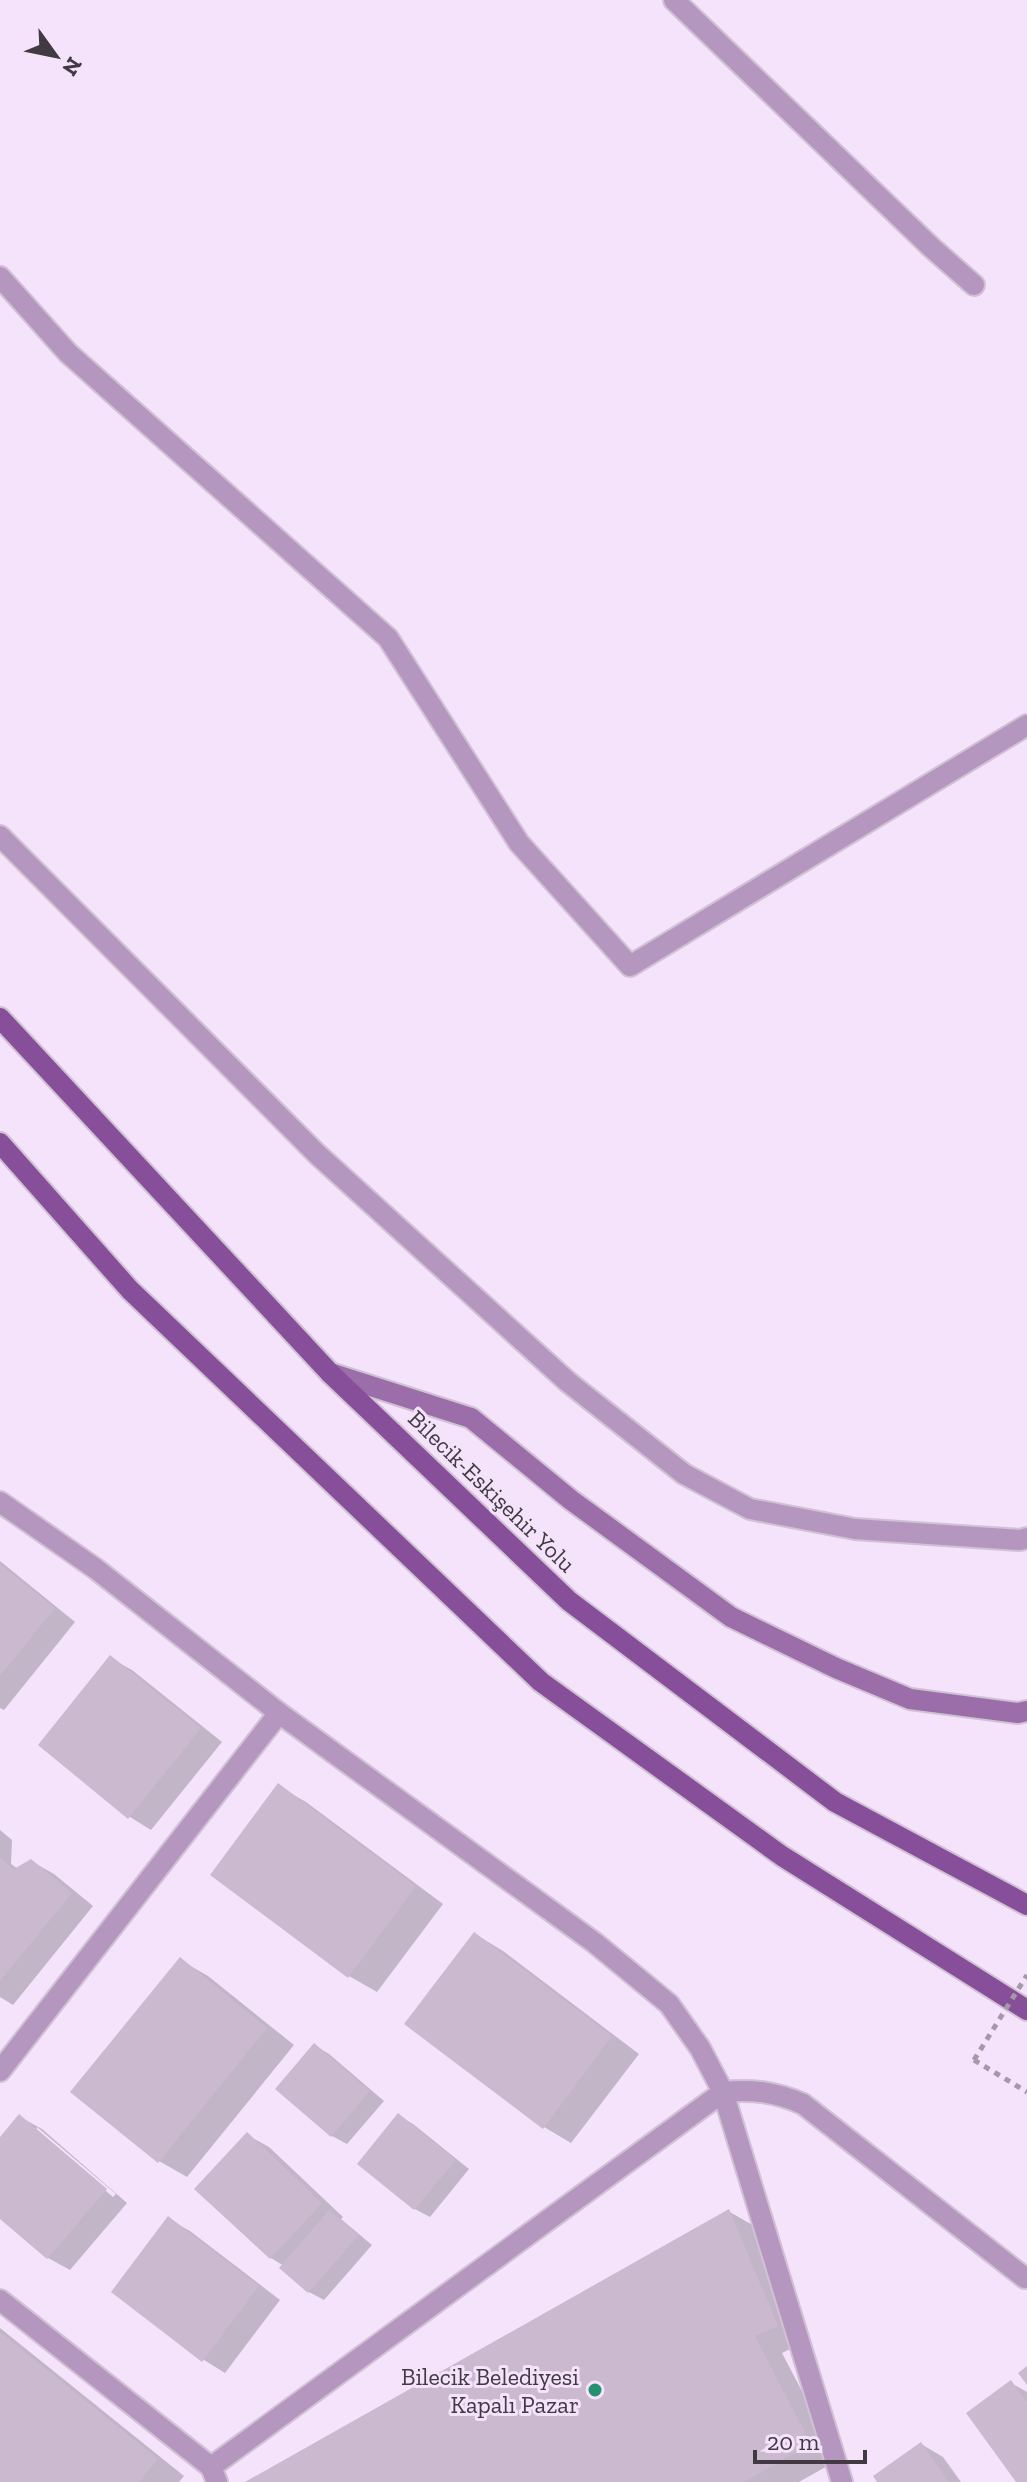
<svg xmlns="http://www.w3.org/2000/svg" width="1027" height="2482" font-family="'Zilla Slab',serif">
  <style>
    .shadow { fill: #0003; fill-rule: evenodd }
    .building { fill: #cab9cf }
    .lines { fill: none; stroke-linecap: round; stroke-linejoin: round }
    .lane-casing { stroke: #d0c1d5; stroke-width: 24 }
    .street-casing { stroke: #d0c1d5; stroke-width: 24 }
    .secondary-casing { stroke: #d0c1d5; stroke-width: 24 }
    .primary-casing { stroke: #d0c1d5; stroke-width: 24 }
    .path { stroke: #a599a9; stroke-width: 5; stroke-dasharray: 6 6; stroke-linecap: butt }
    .lane { stroke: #b596bf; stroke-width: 20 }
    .street { stroke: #b596bf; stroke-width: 20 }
    .secondary { stroke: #9b6da9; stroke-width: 20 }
    .primary { stroke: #874f99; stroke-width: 20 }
    .path-bridge { stroke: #a599a9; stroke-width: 5; stroke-dasharray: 6 6; stroke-linecap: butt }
    .poi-dot { fill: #269171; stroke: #f4e3fa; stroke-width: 3 }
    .labels { text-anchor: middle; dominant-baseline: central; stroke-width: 6; stroke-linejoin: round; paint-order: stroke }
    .street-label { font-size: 24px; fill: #413a43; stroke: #f4e3fa }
    .poi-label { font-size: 24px; fill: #413a43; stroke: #f4e3fa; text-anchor: end }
  </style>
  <rect width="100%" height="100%" fill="#f4e3fa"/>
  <g class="shadow">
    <polygon points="0,1561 75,1622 4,1710 0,1708"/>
    <polygon points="110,1658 132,1670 222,1742 151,1830 130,1817"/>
    <polygon points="278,1786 306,1802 443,1904 377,1992 349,1976"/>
    <polygon points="0,1830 12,1840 11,1864 18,1869 31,1861 54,1874 93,1906 13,2005 0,1997"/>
    <polygon points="475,1934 503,1951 639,2054 571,2143 544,2127"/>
    <polygon points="180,1960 208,1976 294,2045 187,2177 159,2161"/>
    <polygon points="314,2045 329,2054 384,2101 347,2144 332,2136"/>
    <polygon points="399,2116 413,2124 469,2169 430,2217 415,2209"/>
    <path d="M20 2117 42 2129 127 2203 70 2270 48 2258 0 2216V2140ZM37 2127 116 2194 113 2197 37 2132Z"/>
    <polygon points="247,2135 269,2147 343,2217 341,2219 372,2245 324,2300 309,2292 284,2266 271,2258"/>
    <polygon points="728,2211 756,2227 805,2342 782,2353 838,2460 799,2482 249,2482"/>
    <polygon points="168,2219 190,2231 280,2300 225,2373 204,2360 113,2292"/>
    <polygon points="0,2328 184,2476 179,2482 0,2482"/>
    <polygon points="1011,2383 1027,2392 1027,2482 1018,2482"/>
    <polygon points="921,2444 943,2457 961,2482 879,2482"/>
  </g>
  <g class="building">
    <polygon points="0,1564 55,1608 0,1676"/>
    <polygon points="110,1655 201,1728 128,1819 38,1745"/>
    <polygon points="278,1783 416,1886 348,1978 210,1875"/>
    <polygon points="0,1858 14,1869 31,1859 72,1893 0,1981"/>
    <polygon points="474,1932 612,2036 543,2129 404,2024"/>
    <polygon points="180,1957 267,2028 158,2163 70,2092"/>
    <polygon points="314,2043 370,2091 331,2137 275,2089"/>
    <polygon points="398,2113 456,2160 414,2210 357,2164"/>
    <polygon points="19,2114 107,2189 47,2259 0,2219 0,2137"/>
    <polygon points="247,2132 322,2203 270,2259 194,2189"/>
    <polygon points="729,2209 778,2326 755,2336 811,2444 744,2482 245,2482"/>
    <polygon points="329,2210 359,2235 308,2293 279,2268"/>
    <polygon points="168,2216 259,2286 202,2362 111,2292"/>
    <polygon points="0,2332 158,2459 139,2482 0,2482"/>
    <polygon points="1027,2366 1027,2385 1018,2373"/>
    <polygon points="1011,2380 1027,2402 1027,2482 1016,2482 966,2413"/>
    <polygon points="921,2442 949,2482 877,2482 873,2476"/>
  </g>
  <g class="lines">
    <g class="lane-casing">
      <g id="lane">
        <polyline points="674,0 931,247 974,285"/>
        <polyline points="0,277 68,353 388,638 519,843 630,966 1027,725"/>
        <polyline points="0,836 317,1154 568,1382 684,1474 750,1509 855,1529 1020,1540 1027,1538"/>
        <path d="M723 2092C753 2089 776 2092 803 2104L1025 2278"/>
      </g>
    </g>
    <g class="street-casing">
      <g id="street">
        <polyline points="0,1502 96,1569 279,1713 595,1943 669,2004 700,2048 723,2092 842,2482"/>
        <polyline points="0,2071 279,1713"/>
        <polyline points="0,2300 211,2467 217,2482"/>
        <polyline points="211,2467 723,2092"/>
      </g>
    </g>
    <g class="secondary-casing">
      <polyline id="secondary" points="330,1373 471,1418 571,1500 731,1617 836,1668 910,1699 1018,1713 1027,1711"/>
    </g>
    <g class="primary-casing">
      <g id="primary">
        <polyline points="0,1018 330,1373 569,1601 835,1802 1027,1905"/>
        <polyline points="0,1143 130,1290 541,1682 782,1856 1027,2010"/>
      </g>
    </g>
    <polyline class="path" points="974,2060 1027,2092"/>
    <use href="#lane" class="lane"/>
    <use href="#street" class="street"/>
    <use href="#secondary" class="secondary"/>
    <use href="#primary" class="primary"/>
    <polyline class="path-bridge" points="974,2060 1027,1975"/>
  </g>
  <circle class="poi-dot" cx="595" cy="2390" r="8"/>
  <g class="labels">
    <g class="street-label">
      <text transform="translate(492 1491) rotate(44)">Bilecik-Eskişehir Yolu</text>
    </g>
    <g class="poi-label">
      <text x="579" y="2376">Bilecik Belediyesi<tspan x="579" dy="28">Kapalı Pazar</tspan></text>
    </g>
  </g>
  <g transform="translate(56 56) rotate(123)" stroke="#f4e3fa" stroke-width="6" paint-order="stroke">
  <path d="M0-6L14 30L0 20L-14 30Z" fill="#413a43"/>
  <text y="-12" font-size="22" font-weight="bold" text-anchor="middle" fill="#413a43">N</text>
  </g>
  <path d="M755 2450v12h110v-12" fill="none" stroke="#413a43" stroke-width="4"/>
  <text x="767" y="2450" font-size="24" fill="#413a43" stroke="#f4e3fa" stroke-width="6" paint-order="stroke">20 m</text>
</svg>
